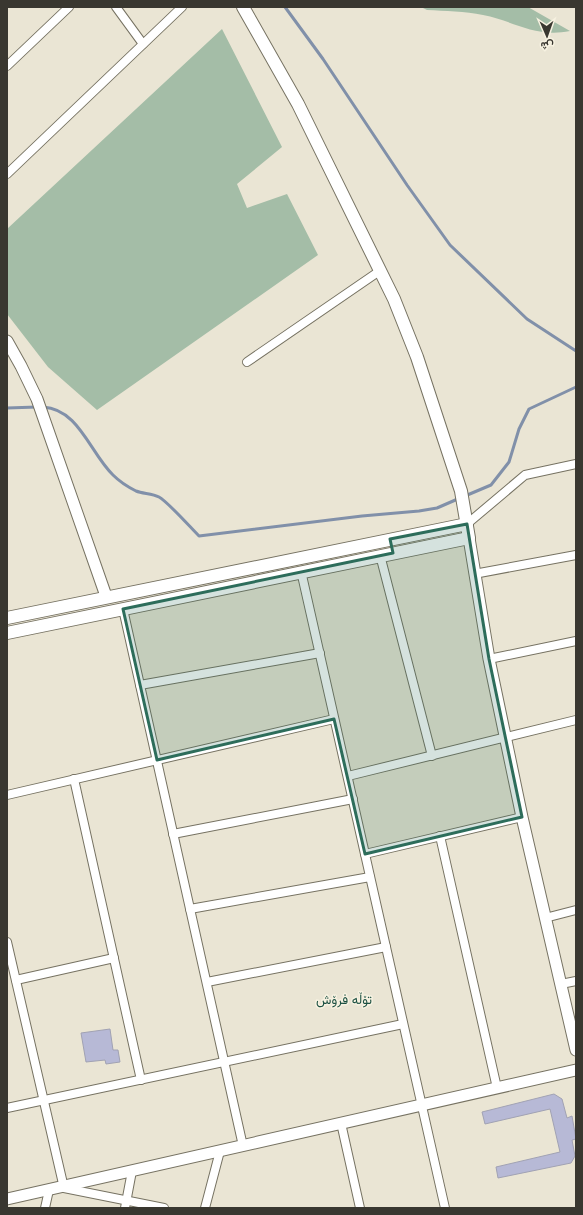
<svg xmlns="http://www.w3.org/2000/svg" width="583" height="1215" font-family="Helvetica,Vazirmatn,sans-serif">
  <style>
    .forest { fill: #a4bda7 }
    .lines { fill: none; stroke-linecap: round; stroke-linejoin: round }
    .stream { stroke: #8190a9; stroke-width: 3 }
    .building { fill: #b7b9d6; stroke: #a1a2b3 }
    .minor-casing { stroke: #767262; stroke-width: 10 }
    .tertiary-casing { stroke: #767262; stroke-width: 13 }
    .secondary-casing { stroke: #767262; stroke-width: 14 }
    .minor { stroke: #fff; stroke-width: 8 }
    .tertiary { stroke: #fff; stroke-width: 11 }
    .secondary { stroke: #fff; stroke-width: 12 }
    .marked { fill: #2d6d5b; fill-opacity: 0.2; stroke: #2d6d5b; stroke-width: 3; stroke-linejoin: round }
    .labels { text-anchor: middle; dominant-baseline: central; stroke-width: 3; stroke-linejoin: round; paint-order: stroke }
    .quarter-label { font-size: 13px; fill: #1c5042; stroke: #f7f2e1 }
  </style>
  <rect width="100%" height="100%" fill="#eae5d4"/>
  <g class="forest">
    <path d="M421 7H528L570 31C535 38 514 21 483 15 465 11 445 11 427 10Z"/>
    <polygon points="222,29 282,147 237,184 247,208 287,194 318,255 97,410 48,367 7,314 7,229"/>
  </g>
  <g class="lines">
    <g class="stream">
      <polyline points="285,7 323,59 407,185 450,245 527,319 576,351"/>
      <path d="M43 407C79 409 90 453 113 475 119 481 128 487 136 491 143 494 152 493 159 497 168 502 190 527 199 536L362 516 419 511 437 508 460 498"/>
      <polyline points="7,408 37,407"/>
      <polyline points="465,496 491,485 509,462 519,429 529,409 576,387"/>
    </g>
  </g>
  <g class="building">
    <polygon points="110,1029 113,1050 118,1050 120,1062 106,1064 105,1060 86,1062 81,1033"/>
    <polygon points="554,1094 562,1099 567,1118 572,1116 576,1139 572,1140 575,1156 571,1163 498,1178 496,1167 560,1152 550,1109 485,1124 482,1112"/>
  </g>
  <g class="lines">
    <g class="minor-casing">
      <g id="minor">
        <polyline points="116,7 143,44"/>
        <polyline points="7,66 69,7"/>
        <polyline points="7,174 182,7"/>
        <polyline points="247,362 381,270"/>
        <polyline points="467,524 525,475 576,464"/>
        <polyline points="380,555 432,756"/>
        <polyline points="301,571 445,1208"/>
        <polyline points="474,574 576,555"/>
        <polyline points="123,609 243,1146"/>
        <polyline points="489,659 576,641"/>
        <polyline points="140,685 320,653"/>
        <polyline points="348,776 576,720"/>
        <polyline points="74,779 141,1080"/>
        <polyline points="7,795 334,719"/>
        <polyline points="173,834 353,799"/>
        <polyline points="440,836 497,1088"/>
        <polyline points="365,854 522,817"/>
        <polyline points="190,909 370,877"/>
        <polyline points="545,918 576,910"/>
        <polyline points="7,942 64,1188 164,1208"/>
        <polyline points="16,980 114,958"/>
        <polyline points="207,982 386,947"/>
        <polyline points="561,984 576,981"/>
        <polyline points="7,1108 403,1024"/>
        <polyline points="341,1123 360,1208"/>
        <polyline points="45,1208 49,1190"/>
        <polyline points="125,1208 132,1171"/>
        <polyline points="205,1208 220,1151"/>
      </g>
    </g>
    <g class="tertiary-casing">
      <g id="tertiary">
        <polyline points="7,341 21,366 37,399 106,596"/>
        <polyline points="469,538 489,659 522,817 576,1050"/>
        <polyline points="7,1199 576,1070"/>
      </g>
    </g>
    <g class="secondary-casing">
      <g id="secondary">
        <polyline points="7,618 467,524"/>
        <polyline points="7,633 469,538 461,491 417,357 394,299 298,104 243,7"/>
      </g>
    </g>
    <use href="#minor" class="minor"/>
    <use href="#tertiary" class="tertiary"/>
    <use href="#secondary" class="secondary"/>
  </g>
  <path class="marked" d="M467 524 489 659 522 817 365 854 334 719 157 760 123 609 393 553 390 539Z"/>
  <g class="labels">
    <g class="quarter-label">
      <text x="344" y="999">تۆڵە فرۆش</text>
    </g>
  </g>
  <rect width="583" height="1215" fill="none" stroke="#393730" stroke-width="16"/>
  <g transform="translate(547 36) rotate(178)" stroke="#f7f2e1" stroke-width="3" paint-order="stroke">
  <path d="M0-3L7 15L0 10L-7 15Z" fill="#393730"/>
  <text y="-6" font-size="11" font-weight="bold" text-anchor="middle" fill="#393730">ش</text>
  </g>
</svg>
